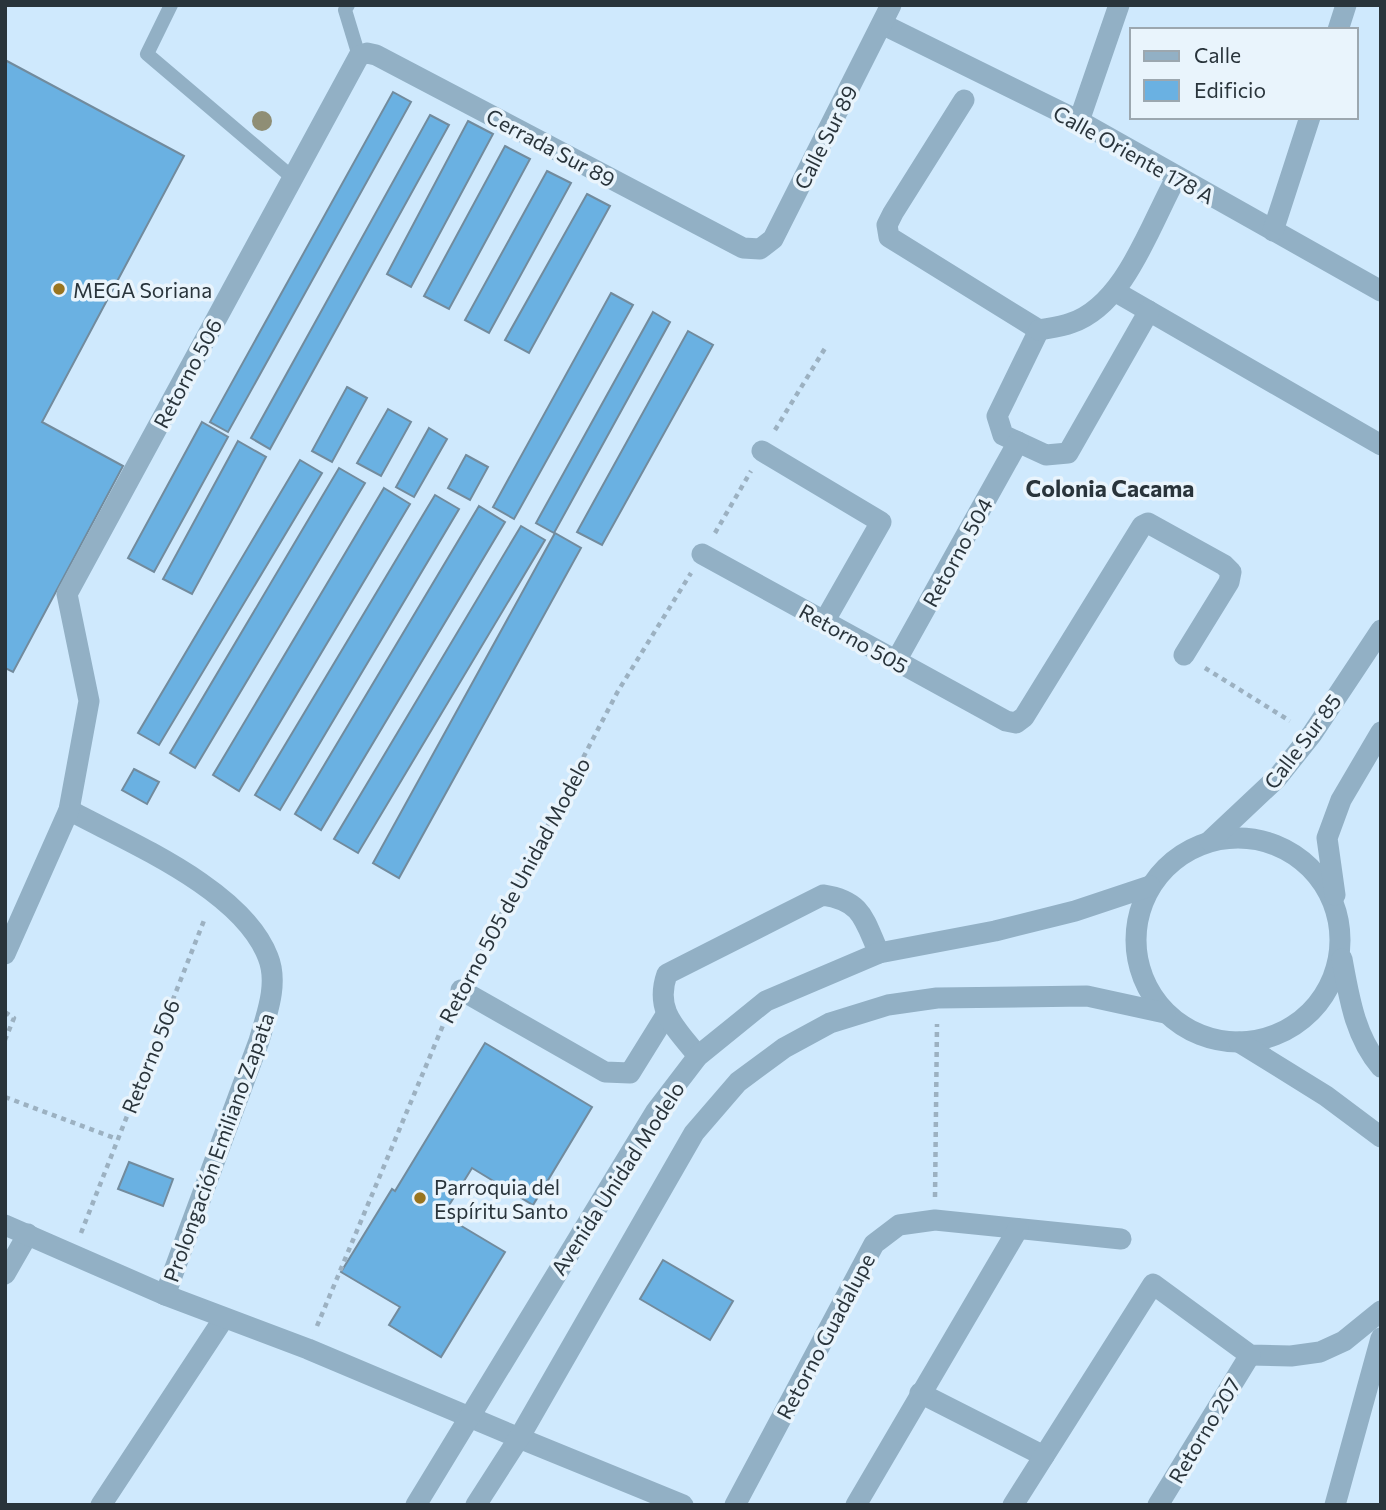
<svg xmlns="http://www.w3.org/2000/svg" width="1386" height="1510" font-family="Commissioner,sans-serif">
  <style>
    .building { fill: #6ab1e2; stroke: #728b9d; stroke-width: 2 }
    .lines { fill: none; stroke-linecap: round; stroke-linejoin: round }
    .path { stroke: #9cb1c1; stroke-width: 4.5; stroke-dasharray: 5 5; stroke-linecap: butt }
    .service { stroke: #92b0c5; stroke-width: 14 }
    .minor { stroke: #92b0c5; stroke-width: 21 }
    .tertiary { stroke: #92b0c5; stroke-width: 21 }
    .tree { fill: #8f8e75 }
    .poi-dot { fill: #997520; stroke: #e9f4fc; stroke-width: 2.5 }
    .labels { text-anchor: middle; dominant-baseline: central; stroke-width: 7; stroke-linejoin: round; paint-order: stroke }
    .street-label { font-size: 21px; fill: #29343b; stroke: #e9f4fc }
    .poi-label { font-size: 21px; fill: #29343b; stroke: #e9f4fc; text-anchor: start }
    .neighbourhood-label { font-size: 23px; font-weight: bold; fill: #29343b; stroke: #e9f4fc }
  </style>
  <rect width="100%" height="100%" fill="#cfe9fd"/>
  <g class="building">
    <polygon points="5,60 184,156 42,422 123,466 13,672 5,668"/>
    <polygon points="393,92 411,102 228,432 210,422"/>
    <polygon points="430,115 449,125 270,449 251,438"/>
    <polygon points="468,121 493,134 411,287 387,274"/>
    <polygon points="505,146 530,159 449,309 424,296"/>
    <polygon points="547,171 571,183 489,333 465,320"/>
    <polygon points="587,194 610,206 529,353 505,340"/>
    <polygon points="611,293 633,305 514,519 493,507"/>
    <polygon points="653,312 670,322 554,533 536,523"/>
    <polygon points="688,331 713,345 602,545 577,532"/>
    <polygon points="347,387 367,398 332,462 312,451"/>
    <polygon points="388,409 411,422 381,476 357,463"/>
    <polygon points="202,422 228,437 154,572 128,558"/>
    <polygon points="429,428 447,439 414,497 396,487"/>
    <polygon points="238,441 266,457 192,594 163,579"/>
    <polygon points="466,455 488,467 470,500 448,488"/>
    <polygon points="300,460 322,473 159,745 138,733"/>
    <polygon points="339,468 365,483 195,768 170,753"/>
    <polygon points="384,488 410,504 239,791 213,775"/>
    <polygon points="435,495 459,509 280,810 255,795"/>
    <polygon points="479,506 505,522 321,830 295,814"/>
    <polygon points="521,526 545,540 358,853 334,839"/>
    <polygon points="555,533 581,548 399,878 373,863"/>
    <polygon points="134,769 159,782 147,804 122,790"/>
    <polygon points="485,1043 592,1107 533,1205 472,1168 443,1215 505,1252 441,1357 389,1325 400,1307 341,1272 392,1189 395,1191"/>
    <polygon points="129,1162 173,1179 163,1206 118,1189"/>
    <polygon points="663,1260 733,1301 710,1340 640,1299"/>
  </g>
  <g class="lines">
    <g class="path">
      <polyline points="775,430 827,345"/>
      <polyline points="715,533 751,471"/>
      <polyline points="1205,668 1290,721"/>
      <polyline points="472,970 618,691 691,573"/>
      <polyline points="5,1012 14,1018 5,1040"/>
      <polyline points="5,1097 117,1139"/>
      <polyline points="935,1197 937,1024"/>
      <polyline points="81,1233 205,918"/>
      <polyline points="317,1326 449,1011"/>
    </g>
    <g class="service">
      <polyline points="171,5 147,54 293,178"/>
      <polyline points="348,5 345,10 359,56"/>
    </g>
    <g class="minor">
      <polyline points="882,24 1079,121 1381,291"/>
      <polyline points="1338,30 1346,5"/>
      <polyline points="964,100 893,213 887,225 889,237 1039,330"/>
      <polyline points="1079,121 1119,5"/>
      <polyline points="1273,231 1310,117"/>
      <polyline points="1116,292 1381,445"/>
      <polyline points="1039,330 997,416 1003,435 1046,455 1068,453 1149,311"/>
      <path d="M1039 330C1050 328 1061 327 1071 323 1125 305 1150 225 1176 178"/>
      <polyline points="762,451 881,522 824,622"/>
      <polyline points="702,554 1006,721 1016,723 1024,717 1142,526 1148,523 1224,565 1231,572 1229,582 1184,655"/>
      <polyline points="896,661 1018,442"/>
      <path d="M69 810C130 843 242 889 268 957 279 984 266 1016 259 1041L165 1295"/>
      <polyline points="5,954 69,810 89,701 67,594 359,56 367,53 376,55 743,248 760,249 773,239 891,5"/>
      <polyline points="461,990 605,1072 630,1073 666,1015"/>
      <path d="M698 1056C676 1028 654 1011 667 974L823 895C863 901 864 920 879 953"/>
      <polyline points="5,1274 28,1234"/>
      <polyline points="920,1393 1044,1456"/>
      <polyline points="519,1438 683,1505"/>
      <polyline points="101,1505 224,1318"/>
      <polyline points="735,1505 874,1244 899,1225 935,1220 1121,1239"/>
      <polyline points="856,1505 1018,1229"/>
      <polyline points="1013,1505 1153,1284 1250,1355 1291,1356 1320,1352 1344,1341 1381,1311"/>
      <polyline points="1158,1505 1250,1355"/>
      <polyline points="1335,1505 1381,1338"/>
    </g>
    <g class="tertiary">
      <circle cx="1238" cy="940" r="102"/>
      <polyline points="1210,841 1277,778 1312,734 1381,630"/>
      <polyline points="1335,895 1327,838 1341,800 1381,732"/>
      <path d="M1342 959C1349 997 1355 1037 1381 1067"/>
      <polyline points="1239,1042 1326,1096 1381,1137"/>
      <polyline points="5,1225 165,1295 308,1349 519,1438"/>
      <polyline points="416,1505 656,1111 698,1056 766,1001 879,953 995,931 1075,911 1150,886"/>
      <polyline points="476,1505 519,1438 694,1133 738,1082 784,1048 830,1023 888,1005 937,998 1087,996 1165,1013"/>
    </g>
  </g>
  <circle class="tree" cx="262" cy="121" r="10"/>
  <g class="poi-dot">
    <circle cx="59" cy="289" r="7"/>
    <circle cx="420" cy="1198" r="7"/>
  </g>
  <g class="labels">
    <g class="street-label">
      <text transform="translate(825 137) rotate(-63)">Calle Sur 89</text>
      <text transform="translate(551 147) rotate(28)">Cerrada Sur 89</text>
      <text transform="translate(1134 154) rotate(29)">Calle Oriente 178 A</text>
      <text transform="translate(187 373) rotate(-62)">Retorno 506</text>
      <text transform="translate(957 552) rotate(-61)">Retorno 504</text>
      <text transform="translate(854 638) rotate(29)">Retorno 505</text>
      <text transform="translate(1302 741) rotate(-53)">Calle Sur 85</text>
      <text transform="translate(514 890) rotate(-62)">Retorno 505 de Unidad Modelo</text>
      <text transform="translate(150 1056) rotate(-68)">Retorno 506</text>
      <text transform="translate(218 1147) rotate(-70)">Prolongación Emiliano Zapata</text>
      <text transform="translate(617 1178) rotate(-57)">Avenida Unidad Modelo</text>
      <text transform="translate(825 1336) rotate(-62)">Retorno Guadalupe</text>
      <text transform="translate(1204 1430) rotate(-59)">Retorno 207</text>
    </g>
    <g class="poi-label">
      <text x="73" y="289">MEGA Soriana</text>
      <text x="434" y="1186">Parroquia del<tspan x="434" dy="24">Espíritu Santo</tspan></text>
    </g>
    <g class="neighbourhood-label">
      <text x="1110" y="488">Colonia Cacama</text>
    </g>
  </g>
  <rect width="1386" height="1510" fill="none" stroke="#29343b" stroke-width="14"/>
  <rect x="1130" y="28" width="228" height="91" fill="#e9f4fc" stroke="#9ca7af" stroke-width="2"/>
  <rect x="1144" y="51" width="35" height="10" fill="#92b0c5" stroke="#9ca7af" stroke-width="2"/>
  <text x="1194" y="63" font-size="21" fill="#29343b">Calle</text>
  <rect x="1144" y="80" width="35" height="21" fill="#6ab1e2" stroke="#9ca7af" stroke-width="2"/>
  <text x="1194" y="98" font-size="21" fill="#29343b">Edificio</text>
</svg>
